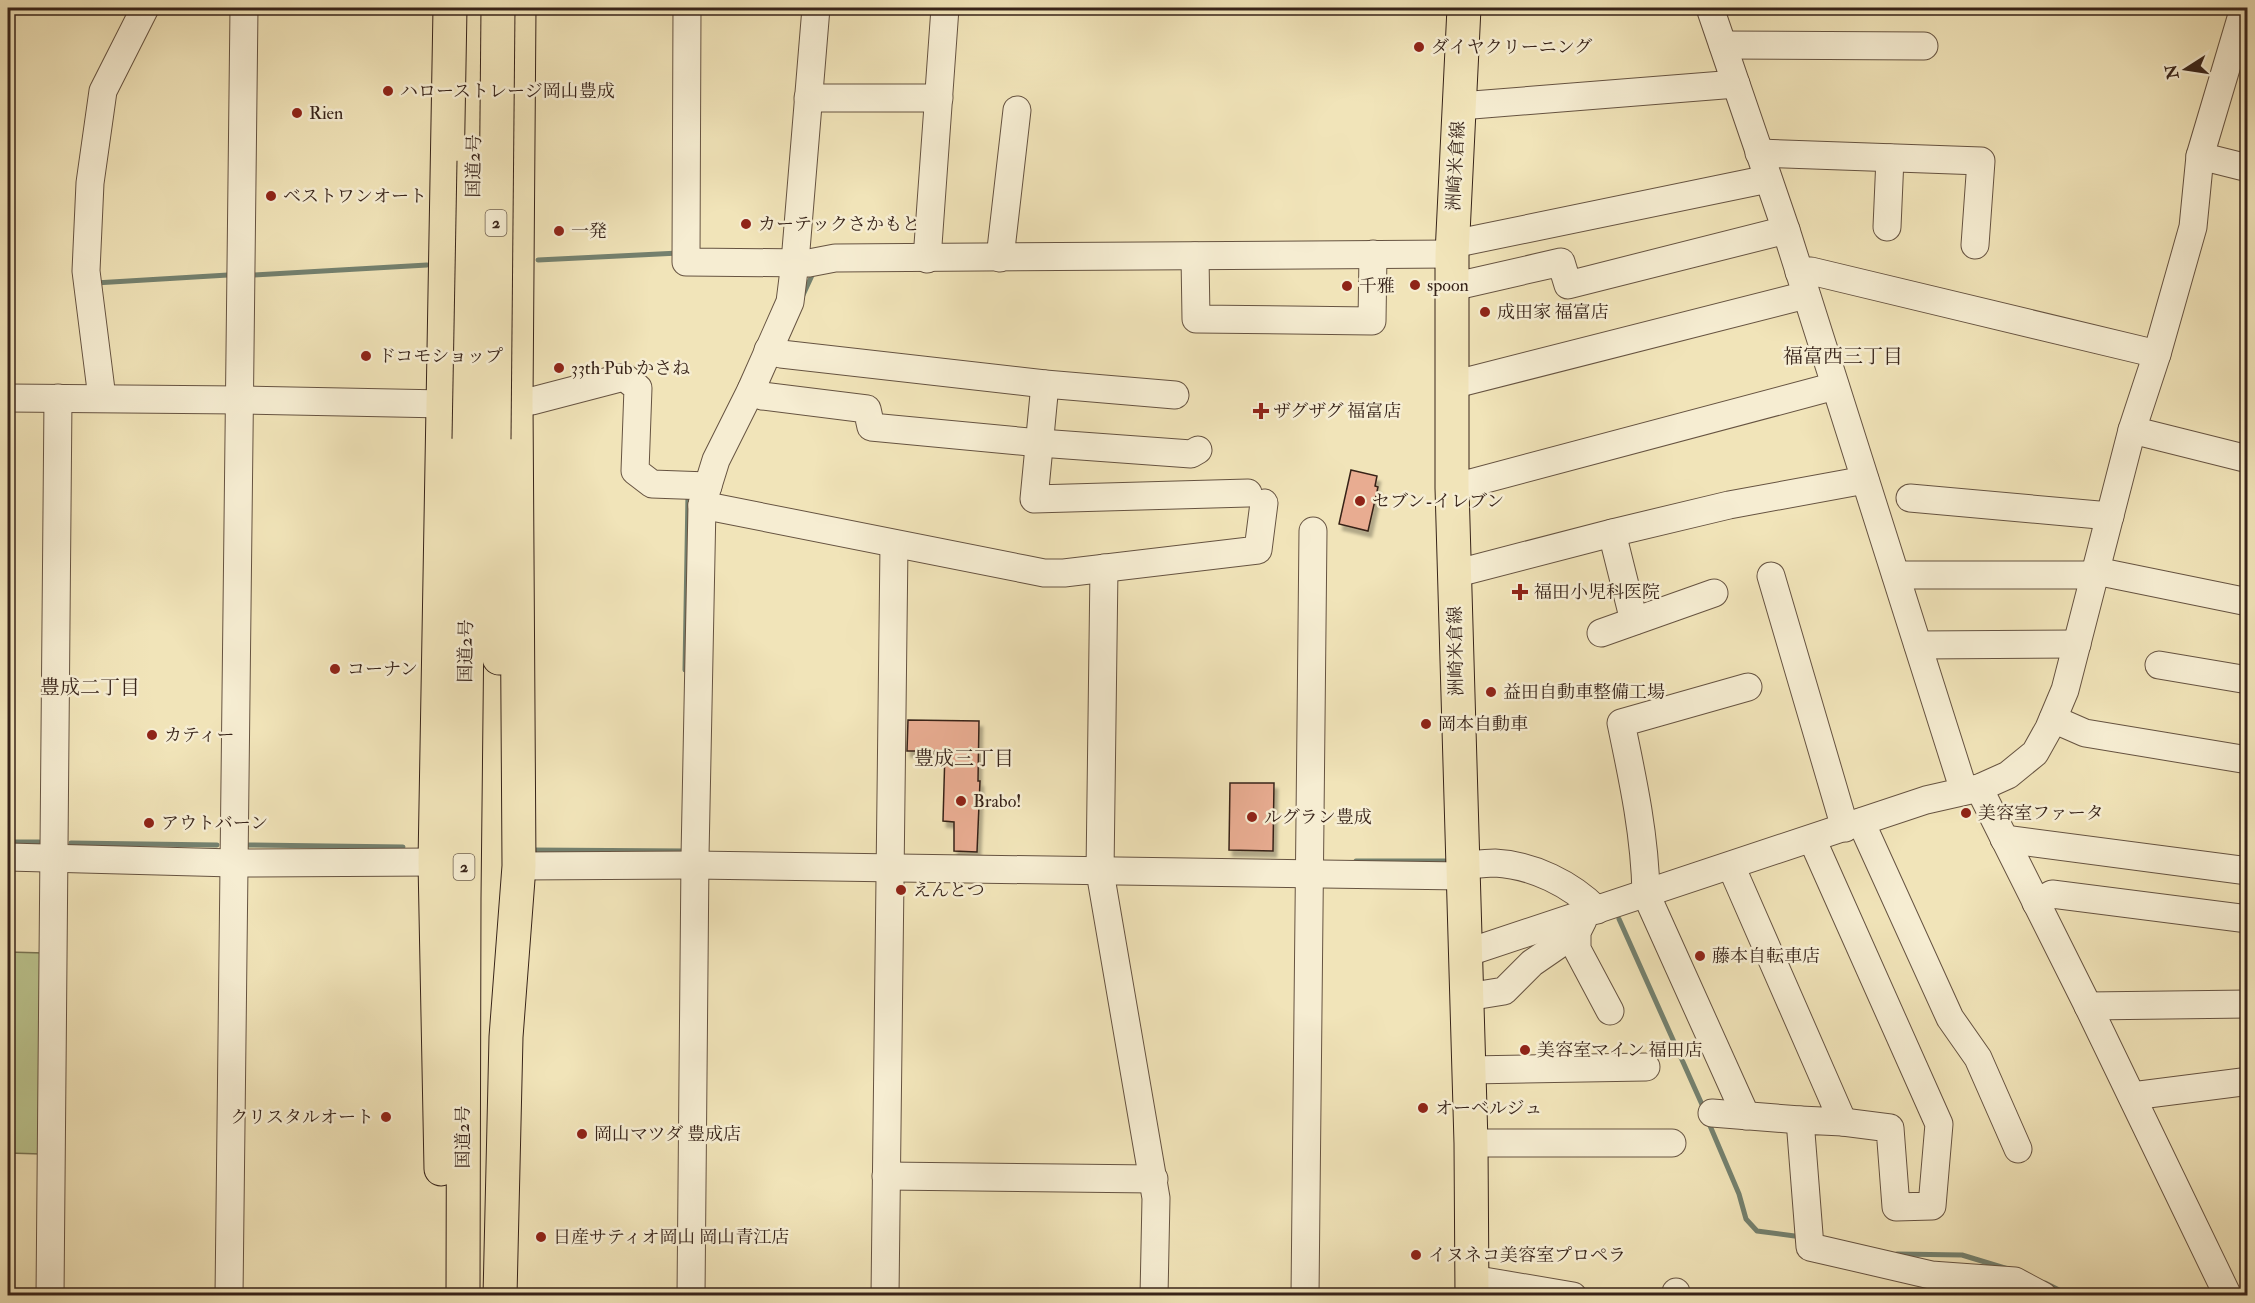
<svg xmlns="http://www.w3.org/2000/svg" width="2255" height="1303" font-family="'IM FELL Double Pica','Noto Serif JP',serif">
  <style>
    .green { fill: #bbc48e; stroke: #797454; stroke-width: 1.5 }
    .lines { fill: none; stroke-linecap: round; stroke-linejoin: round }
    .stream { stroke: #74816f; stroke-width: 5 }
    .building { fill: #e8ac91; stroke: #372319; stroke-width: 1.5; filter: url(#shadow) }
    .minor-casing { stroke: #665341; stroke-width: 29 }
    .major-casing { stroke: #372319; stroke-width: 35 }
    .highway-casing { stroke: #372319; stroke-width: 35 }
    .minor { stroke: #f6edd2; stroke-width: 27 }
    .major { stroke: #f1e4b9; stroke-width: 33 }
    .highway { stroke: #f1e4b9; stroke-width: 33 }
    .highway-bridge-casing { stroke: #372319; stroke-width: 35; stroke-linecap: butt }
    .highway-bridge { stroke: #f1e4b9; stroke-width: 33 }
    .poi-dot { fill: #8f2418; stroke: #f6edd2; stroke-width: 2 }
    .labels { text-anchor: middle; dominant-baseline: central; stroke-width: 5; stroke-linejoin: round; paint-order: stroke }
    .shield { fill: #f6edd2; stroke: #706050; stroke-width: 1.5 }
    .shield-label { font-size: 16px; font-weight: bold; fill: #372319 }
    .poi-label { font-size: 18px; fill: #372319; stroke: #f6edd2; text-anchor: start }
    .street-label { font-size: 18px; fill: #372319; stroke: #f6edd2 }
    .neighbourhood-label { font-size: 20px; fill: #372319; stroke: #f6edd2 }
  </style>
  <defs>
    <filter id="shadow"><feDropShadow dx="3.5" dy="6" stdDeviation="1.5" flood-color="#0004"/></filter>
  </defs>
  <rect width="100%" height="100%" fill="#f1e4b9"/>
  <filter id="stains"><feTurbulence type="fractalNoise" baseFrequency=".00333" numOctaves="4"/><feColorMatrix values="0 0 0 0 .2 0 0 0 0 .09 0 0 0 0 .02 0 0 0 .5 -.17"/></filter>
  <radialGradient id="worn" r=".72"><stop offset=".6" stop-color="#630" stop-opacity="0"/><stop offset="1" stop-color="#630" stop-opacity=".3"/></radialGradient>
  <polygon class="green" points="8,952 44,953 41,1154 8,1153"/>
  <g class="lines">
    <g class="stream">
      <polyline points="538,260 679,253"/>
      <polyline points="253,275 427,265"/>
      <polyline points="95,283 228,275"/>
      <polyline points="803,295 814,271"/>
      <polyline points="685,670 688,494"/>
      <polyline points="8,842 39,842"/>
      <polyline points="71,843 217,845"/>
      <polyline points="249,845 403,847"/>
      <polyline points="531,850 686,851"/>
      <polyline points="1356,861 1450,861"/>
      <polyline points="1619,919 1704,1109"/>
      <polyline points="1708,1121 1739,1194 1746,1219 1757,1231 1802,1237"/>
      <polyline points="1897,1254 1962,1255 2008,1269"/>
      <polyline points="2045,1283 2071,1296"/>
    </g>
  </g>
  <g class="building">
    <polygon points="1351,470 1377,476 1375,486 1378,487 1368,531 1339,524"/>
    <polygon points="908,720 979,721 978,781 980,781 977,852 954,851 954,822 943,821 945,751 907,751"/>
    <polygon points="1230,783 1274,783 1273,851 1229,850"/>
  </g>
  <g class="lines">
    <g class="minor-casing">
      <g id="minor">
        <polyline points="687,8 686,262 809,263 835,258 1452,254"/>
        <polyline points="1710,8 1786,230 1964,791"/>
        <polyline points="1723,45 1924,46"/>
        <polyline points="808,98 939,98"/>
        <polyline points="1460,106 1736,84"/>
        <polyline points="1759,153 1981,161 1975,245"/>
        <polyline points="2200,156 2248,168"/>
        <polyline points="1887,227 1890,158"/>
        <polyline points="1453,244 1768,179"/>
        <polyline points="1195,256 1196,319 1372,321 1373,254"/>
        <polyline points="1000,258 1017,110"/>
        <polyline points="927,259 945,8"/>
        <polyline points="1799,272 1811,271 2157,354"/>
        <polyline points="1452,287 1561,262 1568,285 1786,230"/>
        <polyline points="768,350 781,354 1045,384 1175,395"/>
        <polyline points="1045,384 1034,499 1248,493"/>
        <polyline points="1452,385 1806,295"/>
        <polyline points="751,390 762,396 867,409 871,427 1040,443 1191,454 1198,450"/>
        <polyline points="8,398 240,400 444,404 532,401 624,377 638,388 635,471 652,484 708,486"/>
        <polyline points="102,398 86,271 90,183 103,91 145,8"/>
        <polyline points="2132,430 2248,459"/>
        <polyline points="1452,488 1835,386"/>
        <polyline points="1910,498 2110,516"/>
        <polyline points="702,505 1024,569 1044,573 1064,573 1258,550 1264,503"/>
        <polyline points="1612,533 1634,621"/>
        <polyline points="1104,568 1100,872 1156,1198 1154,1296"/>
        <polyline points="2096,571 2248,602"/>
        <polyline points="1454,574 1612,533 1729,505 1865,480"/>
        <polyline points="1896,575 2095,575"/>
        <polyline points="1771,576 1845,828"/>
        <polyline points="1601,633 1714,593"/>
        <polyline points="1918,645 2077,644"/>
        <polyline points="2159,665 2248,680"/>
        <polyline points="2053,719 2085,733 2248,760"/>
        <polyline points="1979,788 2088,1006 2228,1296"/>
        <polyline points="1861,822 1950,1018 1978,1058 2018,1149"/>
        <polyline points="1812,839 1939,1124 1932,1206 1896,1207 1890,1128 1843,1122"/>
        <polyline points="2004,839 2248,871"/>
        <polyline points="8,857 233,863 435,862"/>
        <polyline points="519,866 694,865 1462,876"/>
        <path d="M1461 866C1472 865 1484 863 1495 863 1533 865 1571 884 1597 910"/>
        <polyline points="1731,866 1843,1122 1800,1120 1810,1247 1931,1275 2015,1281 2043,1296"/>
        <polyline points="2036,903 2052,894 2248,919"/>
        <polyline points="1583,920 1577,932 1577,949 1610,1011"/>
        <polyline points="1466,953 1926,800 1979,788 2008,775 2035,753 2049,728 2065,690 2132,430 2157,354 2193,227 2200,156 2244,8"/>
        <polyline points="1467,997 1504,991 1532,963 1577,932"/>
        <polyline points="2088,1006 2248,1004"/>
        <polyline points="1469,1070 1646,1067"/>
        <polyline points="2132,1096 2242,1082"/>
        <polyline points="1712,1113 1800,1120"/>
        <path d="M1746 1116 1646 894C1645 836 1633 780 1621 723L1748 687"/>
        <polyline points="1471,1143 1672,1143"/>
        <polyline points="886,1176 1154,1179"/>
        <polyline points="1472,1279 1573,1296"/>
        <polyline points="1676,1292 1676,1296"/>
        <polyline points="50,1296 58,398"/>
        <polyline points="229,1296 244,8"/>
        <polyline points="691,1296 695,857 702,505 716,460 751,390 790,302 795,262 816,8"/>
        <polyline points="885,1296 894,545"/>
        <polyline points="1305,1296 1313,531"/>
      </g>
    </g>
    <g class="major-casing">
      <polyline id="major" points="1464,8 1452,254 1452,488 1471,1143 1472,1296"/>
    </g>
    <g class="highway-casing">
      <g id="highway">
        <polyline points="489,573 499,658"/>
        <polyline points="489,578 494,439"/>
        <polyline points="441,1169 435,862 450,8"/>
        <polyline points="463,1296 464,899 469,439"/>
        <polyline points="500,1296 506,1037 519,866 516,401 519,8"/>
      </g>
    </g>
    <use href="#minor" class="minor"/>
    <use href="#major" class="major"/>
    <use href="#highway" class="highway"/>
    <g class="highway-bridge-casing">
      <g id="highway-bridge">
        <polyline points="469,439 474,161"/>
        <polyline points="494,439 498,8"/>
      </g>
    </g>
    <use href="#highway-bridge" class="highway-bridge"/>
  </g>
  <g class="poi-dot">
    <circle cx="1419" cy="47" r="6"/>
    <circle cx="388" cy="91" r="6"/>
    <circle cx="297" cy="113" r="6"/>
    <circle cx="271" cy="196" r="6"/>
    <circle cx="746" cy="224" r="6"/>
    <circle cx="559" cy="231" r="6"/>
    <circle cx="1415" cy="285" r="6"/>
    <circle cx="1347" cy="286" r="6"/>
    <circle cx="1485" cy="312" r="6"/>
    <circle cx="366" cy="356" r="6"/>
    <circle cx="559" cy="368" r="6"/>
    <path d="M1258 402h6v6h6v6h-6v6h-6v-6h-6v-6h6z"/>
    <circle cx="1360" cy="501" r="6"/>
    <path d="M1517 583h6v6h6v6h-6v6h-6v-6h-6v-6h6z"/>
    <circle cx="335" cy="669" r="6"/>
    <circle cx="1491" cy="692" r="6"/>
    <circle cx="1426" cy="724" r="6"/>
    <circle cx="152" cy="735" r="6"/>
    <circle cx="961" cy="801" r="6"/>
    <circle cx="1966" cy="813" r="6"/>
    <circle cx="1252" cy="817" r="6"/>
    <circle cx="149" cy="823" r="6"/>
    <circle cx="901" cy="890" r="6"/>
    <circle cx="1700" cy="956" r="6"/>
    <circle cx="1525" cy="1050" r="6"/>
    <circle cx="1423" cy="1108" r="6"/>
    <circle cx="386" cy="1117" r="6"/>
    <circle cx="582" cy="1134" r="6"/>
    <circle cx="541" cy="1237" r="6"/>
    <circle cx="1416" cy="1255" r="6"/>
  </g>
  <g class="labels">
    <g class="shield">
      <rect x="485.5" y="210" width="21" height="26" rx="4.5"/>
      <rect x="453.5" y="854" width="21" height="26" rx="4.5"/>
    </g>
    <g class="shield-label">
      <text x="496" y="223">2</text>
      <text x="464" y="867">2</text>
    </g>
    <g class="poi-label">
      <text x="1431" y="47">ダイヤクリーニング</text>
      <text x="400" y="91">ハローストレージ岡山豊成</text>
      <text x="309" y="113">Rien</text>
      <text x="283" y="196">ベストワンオート</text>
      <text x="758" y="224">カーテックさかもと</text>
      <text x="571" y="231">一発</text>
      <text x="1427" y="285">spoon</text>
      <text x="1359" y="286">千雅</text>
      <text x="1497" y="312">成田家 福富店</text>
      <text x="378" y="356">ドコモショップ</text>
      <text x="571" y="368">33th Pub かさね</text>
      <text x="1273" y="411">ザグザグ 福富店</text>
      <text x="1372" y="501">セブン-イレブン</text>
      <text x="1534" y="592">福田小児科医院</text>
      <text x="347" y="669">コーナン</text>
      <text x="1503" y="692">益田自動車整備工場</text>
      <text x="1438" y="724">岡本自動車</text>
      <text x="164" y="735">カティー</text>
      <text x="973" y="801">Brabo!</text>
      <text x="1978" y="813">美容室ファータ</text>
      <text x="1264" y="817">ルグラン豊成</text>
      <text x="161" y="823">アウトバーン</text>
      <text x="913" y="890">えんとつ</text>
      <text x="1712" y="956">藤本自転車店</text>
      <text x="1537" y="1050">美容室マイン 福田店</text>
      <text x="1435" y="1108">オーベルジュ</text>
      <text x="374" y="1117" text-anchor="end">クリスタルオート</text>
      <text x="594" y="1134">岡山マツダ 豊成店</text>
      <text x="553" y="1237">日産サティオ岡山 岡山青江店</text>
      <text x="1428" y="1255">イヌネコ美容室プロペラ</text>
    </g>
    <g class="street-label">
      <text transform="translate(474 166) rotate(-89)">国道2号</text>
      <text transform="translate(1456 166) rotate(-87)">洲崎米倉線</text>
      <text transform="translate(466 651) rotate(-89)">国道2号</text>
      <text transform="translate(1456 651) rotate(-91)">洲崎米倉線</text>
      <text transform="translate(463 1137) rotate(-90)">国道2号</text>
    </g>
    <g class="neighbourhood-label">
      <text x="1843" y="356">福富西三丁目</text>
      <text x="90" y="687">豊成二丁目</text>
      <text x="964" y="758">豊成三丁目</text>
    </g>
  </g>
  <rect width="2255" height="1303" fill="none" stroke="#f1e4b9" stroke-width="30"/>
  <rect x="9" y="9" width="2237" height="1285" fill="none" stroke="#372319" stroke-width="3"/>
  <rect x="15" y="15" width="2225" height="1273" fill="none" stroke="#372319" stroke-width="1.5"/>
  <g transform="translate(2186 69) rotate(258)" stroke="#f6edd2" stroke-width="4.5" paint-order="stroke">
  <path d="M0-4.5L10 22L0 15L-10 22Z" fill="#372319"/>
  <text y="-9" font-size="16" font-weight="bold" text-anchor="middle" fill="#372319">N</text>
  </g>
  <rect width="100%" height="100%" filter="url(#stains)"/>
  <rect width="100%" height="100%" fill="url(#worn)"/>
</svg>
